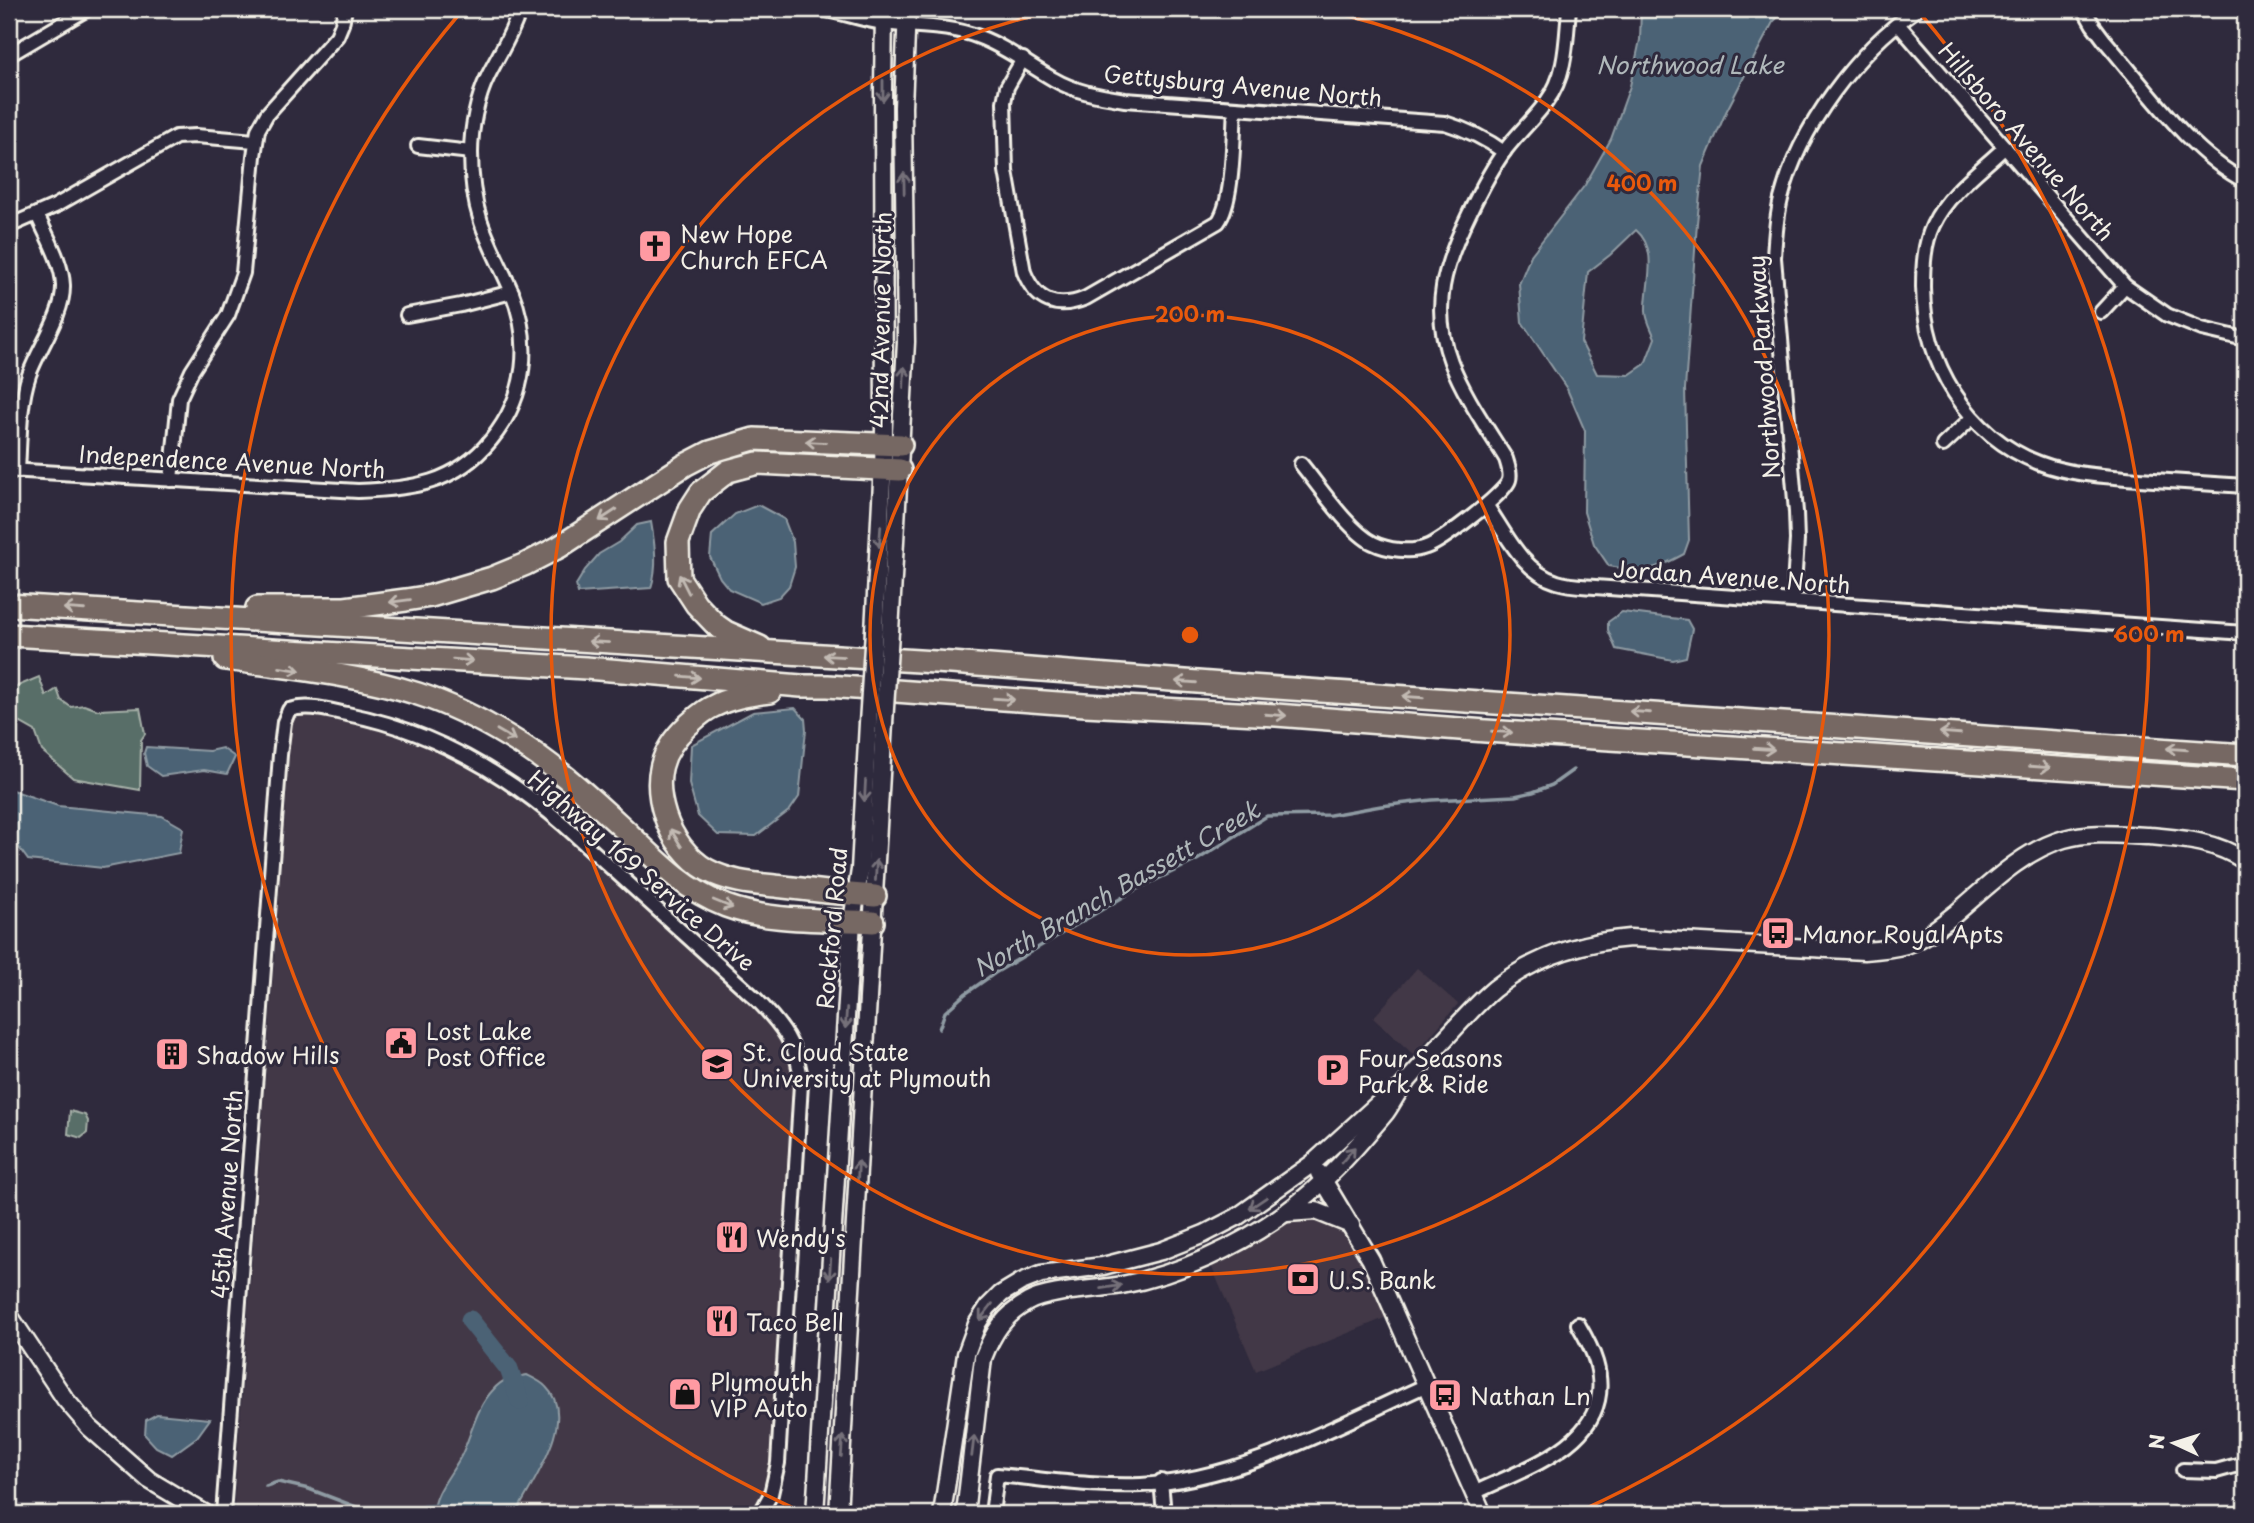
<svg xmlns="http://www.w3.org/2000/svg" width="2254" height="1523" font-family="'Playpen Sans',sans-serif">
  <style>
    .built { fill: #423846 }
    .green { fill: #596e68; stroke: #a6b0a8; stroke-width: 2 }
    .water { fill: #4b6275; stroke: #8f9ba3; stroke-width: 2; fill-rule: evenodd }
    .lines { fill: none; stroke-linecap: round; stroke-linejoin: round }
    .stream { stroke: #8f9ba3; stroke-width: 3.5 }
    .river { stroke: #4b6275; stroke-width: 19 }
    .street-casing { stroke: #f4f1e8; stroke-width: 18 }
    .secondary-casing { stroke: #f4f1e8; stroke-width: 21 }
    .highway-casing { stroke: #f4f1e8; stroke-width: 26 }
    .street { stroke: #2f2a3d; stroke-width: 12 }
    .secondary { stroke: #2f2a3d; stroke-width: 16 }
    .highway { stroke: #766864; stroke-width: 21 }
    .secondary-bridge-casing { stroke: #f4f1e8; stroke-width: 21; stroke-linecap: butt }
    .secondary-bridge { stroke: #2f2a3d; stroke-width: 16 }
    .oneway { stroke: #747079 }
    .oneway2 { stroke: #c2bab3 }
    .ring { fill: none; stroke: #e8590c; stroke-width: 3.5 }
    .labels { text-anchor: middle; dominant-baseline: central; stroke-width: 6; stroke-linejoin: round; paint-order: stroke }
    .street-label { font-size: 23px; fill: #f4f1e8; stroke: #2f2a3d }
    .poi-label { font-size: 23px; fill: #f4f1e8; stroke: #2f2a3d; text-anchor: start }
    .water-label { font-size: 24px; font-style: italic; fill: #b0b8ba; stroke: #2f2a3d }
    .centre { fill: #e8590c; stroke: #2f2a3d; stroke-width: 3.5 }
    .ring-label { font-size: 21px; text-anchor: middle; font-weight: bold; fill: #e8590c; stroke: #2f2a3d; stroke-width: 6; stroke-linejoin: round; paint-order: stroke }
  </style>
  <rect width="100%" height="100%" fill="#2f2a3d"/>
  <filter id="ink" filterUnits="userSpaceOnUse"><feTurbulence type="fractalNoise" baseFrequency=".0143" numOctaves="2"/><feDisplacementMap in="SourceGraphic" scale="14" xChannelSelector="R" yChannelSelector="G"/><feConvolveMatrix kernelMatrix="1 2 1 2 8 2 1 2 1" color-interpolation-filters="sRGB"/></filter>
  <g filter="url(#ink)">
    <g class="built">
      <polygon points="305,714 376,729 423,746 465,764 503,789 552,824 772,1025 785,1045 792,1064 794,1086 772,1452 766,1484 760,1502 753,1514 239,1514 237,1511 234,1503 292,721"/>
      <polygon points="1417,968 1458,1004 1414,1055 1373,1018"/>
      <polygon points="1295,1216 1329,1219 1348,1236 1387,1317 1256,1371 1210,1263"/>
    </g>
    <g class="green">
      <polygon points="39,677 46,696 57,689 61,700 71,707 84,705 98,710 140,708 145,734 141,740 140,790 73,778 42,751 35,731 16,720 13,709 13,688"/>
      <polygon points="70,1111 85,1115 88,1121 87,1133 81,1138 68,1134"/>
    </g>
    <g class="water">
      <path d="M1641 9H1786L1773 22 1745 75 1726 112 1703 166 1697 223 1685 389 1689 540 1684 554C1653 571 1645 573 1609 566L1594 544 1584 512 1585 431 1567 389 1522 322 1519 284 1531 255 1585 185 1611 139 1630 86 1640 40ZM1636 230C1660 251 1645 284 1646 311 1646 320 1652 330 1655 338L1645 364 1629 375 1597 374 1581 342 1588 272 1610 255Z"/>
      <polygon points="758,505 784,519 793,542 795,567 789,586 779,597 761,603 729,589 720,578 710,557 712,535 735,514"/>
      <path d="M651 522C655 545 658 566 651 588L578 593 576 585 585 570 599 554 619 542 637 525Z"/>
      <polygon points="1622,612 1687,620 1692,629 1686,657 1673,660 1616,649 1608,630 1608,622"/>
      <polygon points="795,708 805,719 806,730 799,797 790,810 756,836 718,835 698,816 689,784 691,745 753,712"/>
      <polygon points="146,747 209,751 222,748 235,757 227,774 204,770 161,776 147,766 144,753"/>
      <polygon points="9,789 58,806 162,816 183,828 179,853 103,868 28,860 9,834"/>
      <path d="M527 1375C533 1378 542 1382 546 1387 579 1419 531 1483 516 1514H434C433 1493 453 1473 462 1454 472 1433 476 1408 493 1390 503 1378 513 1377 527 1375Z"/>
      <polygon points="157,1414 210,1419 197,1437 172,1455 156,1447 145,1435 146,1420"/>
    </g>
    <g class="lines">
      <g class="stream">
        <polyline points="939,1029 945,1012 965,994 995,973 1135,890 1197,860 1267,816 1330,815 1381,806 1432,800 1515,796 1533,792 1552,785 1573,770"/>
        <polyline points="266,1486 278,1482 309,1489 372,1513 384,1514"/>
      </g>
      <g class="river">
        <polyline points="470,1320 509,1369 520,1401"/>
        <polyline points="425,1514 460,1511"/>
      </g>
      <g class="street-casing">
        <g id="street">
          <path d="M821 9C842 12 862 20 883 23 916 27 948 25 979 37 1006 47 1028 65 1053 79 1075 92 1100 96 1125 100L1445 123C1468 130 1485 138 1504 152"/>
          <path d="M2084 9 2093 25 2105 41C2145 87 2191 154 2245 181"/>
          <polyline points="1898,24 2125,286 2167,315 2202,329 2245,339"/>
          <polyline points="9,55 87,9"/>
          <path d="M1023 59 1007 87 1004 102 1006 171 1024 272C1036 302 1057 310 1086 298L1218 222C1234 201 1233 136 1235 108"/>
          <polyline points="418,146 471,152"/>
          <path d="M2005 147C1980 171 1948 193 1933 225 1924 244 1923 266 1923 287 1924 363 1967 435 2039 463 2071 475 2105 476 2139 479 2174 481 2210 484 2245 486"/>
          <polyline points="9,226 55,206 176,137 196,136 255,141"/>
          <polyline points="2101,312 2125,286"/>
          <polyline points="407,315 461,305 512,292"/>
          <polyline points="1943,445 1972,418"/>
          <path d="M1301 464C1319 486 1349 531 1373 543 1387 550 1411 553 1426 547 1440 543 1506 493 1509 480 1511 473 1508 466 1506 459 1487 428 1464 396 1451 362 1430 307 1445 263 1469 214 1480 191 1491 169 1506 149 1519 132 1535 118 1547 101 1567 74 1566 40 1569 9"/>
          <path d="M9 470 358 491C412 489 455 484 491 440 527 396 532 342 511 290 501 267 489 245 481 222 474 200 471 176 471 153 471 129 477 98 488 76 499 54 513 33 520 9"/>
          <path d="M18 471C20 439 19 405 29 375 39 347 64 314 63 285 62 261 46 236 37 214"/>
          <polyline points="171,480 179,399 192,371 228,315 243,273 254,156 258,130 267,114 337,36 342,24 345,9"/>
          <path d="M1487 506C1506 534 1523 572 1557 582 1569 586 1583 586 1595 587L2245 633"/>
          <path d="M1793 601 1797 540 1796 512 1774 258C1775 238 1776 219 1781 199 1799 127 1857 51 1917 9"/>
          <polyline points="2183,1470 2216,1471 2245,1463"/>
          <polyline points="1161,1481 1164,1514"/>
          <path d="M1474 1493C1527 1467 1619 1441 1596 1362 1592 1348 1585 1336 1578 1324"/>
          <path d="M223 1514 280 755 284 722 289 710C308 704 327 710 347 714 429 730 502 771 564 825L755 998C780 1023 800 1047 801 1084L778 1463 771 1494 760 1514"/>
          <path d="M992 1514 997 1475C1044 1479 1093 1487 1141 1485 1243 1479 1335 1426 1427 1385"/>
        </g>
      </g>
      <g class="secondary-casing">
        <g id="secondary">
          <polyline points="874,631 884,445 883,90 884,9"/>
          <polyline points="890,632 906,342 903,107 907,9"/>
          <polyline points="1319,1173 1371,1260 1483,1514"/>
          <polyline points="1287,1213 1316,1211 1351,1225"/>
          <polyline points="9,1315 65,1399 90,1428 149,1480 206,1514"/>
          <polyline points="815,1514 852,921 860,870 868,723"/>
          <polyline points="838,1514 884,723"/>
          <polyline points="942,1514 966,1354 977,1324 988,1307 1001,1294 1021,1282 1041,1274 1103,1266 1161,1251 1204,1234 1237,1217 1313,1163 1379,1103 1396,1091"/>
          <path d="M965 1514 983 1358C993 1333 1004 1315 1028 1302 1049 1290 1096 1290 1122 1285 1180 1274 1237 1247 1285 1213 1324 1185 1355 1149 1386 1112 1392 1104 1396 1094 1403 1086 1416 1071 1429 1057 1442 1042 1459 1024 1475 1005 1494 989 1533 958 1581 942 1630 938L1864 951C1878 950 1892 949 1906 945 1924 939 1940 926 1955 914 1988 886 2022 851 2064 839 2091 831 2121 835 2149 836 2184 839 2215 841 2245 861"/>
        </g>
      </g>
      <g class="highway-casing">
        <g id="highway">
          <polyline points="9,605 951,663 1249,686 2245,755"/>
          <polyline points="257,608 345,608 406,600 431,596 492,578 526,564 559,547 685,465 710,452 754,439 901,445"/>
          <polyline points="9,635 586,668 801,686 828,686 1085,705 1276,715 1486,731 2245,780"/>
          <polyline points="760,647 726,632 716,625 696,604 679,578 678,542 690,509 701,492 728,471 758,463 900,470"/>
          <path d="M225 659C289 668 357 674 418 694 449 704 481 720 509 737 552 762 589 797 625 830 656 860 684 890 726 906 768 922 827 919 873 922"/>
          <path d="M770 692C751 694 731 697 714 706 704 710 696 718 688 725 660 751 653 779 665 816 672 838 688 859 707 870 731 883 758 884 784 887 814 891 844 894 875 896"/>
        </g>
      </g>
      <use href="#street" class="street"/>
      <use href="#secondary" class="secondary"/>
      <use href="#highway" class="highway"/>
      <g class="secondary-bridge-casing">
        <g id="secondary-bridge">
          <polyline points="868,723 874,631"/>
          <polyline points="884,723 890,632"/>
        </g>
      </g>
      <use href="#secondary-bridge" class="secondary-bridge"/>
    </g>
    <defs><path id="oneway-shaft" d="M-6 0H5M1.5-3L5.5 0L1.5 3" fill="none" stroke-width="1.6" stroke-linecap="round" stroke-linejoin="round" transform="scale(1.75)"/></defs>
    <g class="oneway">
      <use href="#oneway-shaft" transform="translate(883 91) rotate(90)"/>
      <use href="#oneway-shaft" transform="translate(904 183) rotate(-91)"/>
      <use href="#oneway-shaft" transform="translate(904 377) rotate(-88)"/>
      <use href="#oneway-shaft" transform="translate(880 537) rotate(94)"/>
      <use href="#oneway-shaft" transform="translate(865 791) rotate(93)"/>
      <use href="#oneway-shaft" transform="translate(876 870) rotate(-87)"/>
      <use href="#oneway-shaft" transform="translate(846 1018) rotate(94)"/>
      <use href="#oneway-shaft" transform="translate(1348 1155) rotate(-49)"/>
      <use href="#oneway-shaft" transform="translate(858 1171) rotate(-87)"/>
      <use href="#oneway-shaft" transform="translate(1258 1203) rotate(146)"/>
      <use href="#oneway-shaft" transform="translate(830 1269) rotate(94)"/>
      <use href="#oneway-shaft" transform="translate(1111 1287) rotate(-9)"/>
      <use href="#oneway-shaft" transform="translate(986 1312) rotate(128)"/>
      <use href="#oneway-shaft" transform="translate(842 1446) rotate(-86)"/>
      <use href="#oneway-shaft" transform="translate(973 1446) rotate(-83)"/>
    </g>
    <g class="oneway2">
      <use href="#oneway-shaft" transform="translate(816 442) rotate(-177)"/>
      <use href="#oneway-shaft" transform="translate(608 515) rotate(147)"/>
      <use href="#oneway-shaft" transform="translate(684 584) rotate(-117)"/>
      <use href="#oneway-shaft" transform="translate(400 601) rotate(173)"/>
      <use href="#oneway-shaft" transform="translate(74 609) rotate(-176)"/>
      <use href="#oneway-shaft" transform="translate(599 642) rotate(-177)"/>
      <use href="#oneway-shaft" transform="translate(834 656) rotate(-177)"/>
      <use href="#oneway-shaft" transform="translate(463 660) rotate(4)"/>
      <use href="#oneway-shaft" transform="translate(290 669) rotate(9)"/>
      <use href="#oneway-shaft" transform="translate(690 677) rotate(5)"/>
      <use href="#oneway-shaft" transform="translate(1186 682) rotate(-176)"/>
      <use href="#oneway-shaft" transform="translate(1413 697) rotate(-176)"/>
      <use href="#oneway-shaft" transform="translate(1004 699) rotate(4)"/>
      <use href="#oneway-shaft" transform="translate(1640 712) rotate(-176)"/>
      <use href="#oneway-shaft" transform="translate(1276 715) rotate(4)"/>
      <use href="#oneway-shaft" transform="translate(1502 732) rotate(4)"/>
      <use href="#oneway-shaft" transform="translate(1950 733) rotate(-176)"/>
      <use href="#oneway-shaft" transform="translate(506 735) rotate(30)"/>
      <use href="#oneway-shaft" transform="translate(1764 749) rotate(4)"/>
      <use href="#oneway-shaft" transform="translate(2177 749) rotate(-176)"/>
      <use href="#oneway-shaft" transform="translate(2040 767) rotate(4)"/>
      <use href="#oneway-shaft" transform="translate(676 838) rotate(-122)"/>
      <use href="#oneway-shaft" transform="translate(723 904) rotate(22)"/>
    </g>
  </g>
  <g class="ring">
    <circle cx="1190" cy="635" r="320"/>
    <path d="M1317 9A639 639 0 1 1 1063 9"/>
    <path d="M800 1511A959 959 0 0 1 461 12M1919 12A959 959 0 0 1 1580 1511"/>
  </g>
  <defs>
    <g id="church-square" transform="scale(1.75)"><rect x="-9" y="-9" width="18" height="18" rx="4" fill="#ff9aa2" stroke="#2f2a3d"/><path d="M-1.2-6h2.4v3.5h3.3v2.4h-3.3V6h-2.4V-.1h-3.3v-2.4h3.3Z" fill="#111"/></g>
    <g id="bus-square" transform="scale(1.75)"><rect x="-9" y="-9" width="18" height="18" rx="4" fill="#ff9aa2" stroke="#2f2a3d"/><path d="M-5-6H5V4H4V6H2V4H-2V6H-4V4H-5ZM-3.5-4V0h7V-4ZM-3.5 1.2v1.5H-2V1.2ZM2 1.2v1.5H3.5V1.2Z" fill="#111"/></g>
    <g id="civic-square" transform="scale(1.75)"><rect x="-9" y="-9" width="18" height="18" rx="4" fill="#ff9aa2" stroke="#2f2a3d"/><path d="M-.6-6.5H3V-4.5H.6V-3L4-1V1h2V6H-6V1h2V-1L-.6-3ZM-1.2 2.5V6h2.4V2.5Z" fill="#111"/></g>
    <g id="building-square" transform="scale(1.75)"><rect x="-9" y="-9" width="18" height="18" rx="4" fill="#ff9aa2" stroke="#2f2a3d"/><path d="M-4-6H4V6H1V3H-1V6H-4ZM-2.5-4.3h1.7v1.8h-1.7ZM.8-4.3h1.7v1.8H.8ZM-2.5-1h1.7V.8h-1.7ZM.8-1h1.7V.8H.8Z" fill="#111"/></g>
    <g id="university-square" transform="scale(1.75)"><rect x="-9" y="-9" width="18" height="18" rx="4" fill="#ff9aa2" stroke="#2f2a3d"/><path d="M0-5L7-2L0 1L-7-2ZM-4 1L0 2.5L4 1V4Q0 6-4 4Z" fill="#111"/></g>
    <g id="parking-square" transform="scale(1.75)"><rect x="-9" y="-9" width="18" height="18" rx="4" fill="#ff9aa2" stroke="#2f2a3d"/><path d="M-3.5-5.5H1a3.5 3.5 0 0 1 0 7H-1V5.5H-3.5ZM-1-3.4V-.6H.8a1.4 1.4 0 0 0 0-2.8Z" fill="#111"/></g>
    <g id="restaurant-square" transform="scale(1.75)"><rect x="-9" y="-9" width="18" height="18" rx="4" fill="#ff9aa2" stroke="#2f2a3d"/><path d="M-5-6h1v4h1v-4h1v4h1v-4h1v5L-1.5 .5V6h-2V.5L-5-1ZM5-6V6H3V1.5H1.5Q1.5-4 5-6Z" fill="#111"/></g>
    <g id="bank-square" transform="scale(1.75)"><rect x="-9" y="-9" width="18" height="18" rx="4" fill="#ff9aa2" stroke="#2f2a3d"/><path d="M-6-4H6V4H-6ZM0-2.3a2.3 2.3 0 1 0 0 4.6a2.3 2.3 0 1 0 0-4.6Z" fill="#111"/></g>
    <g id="shop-square" transform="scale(1.75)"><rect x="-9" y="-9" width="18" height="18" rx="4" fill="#ff9aa2" stroke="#2f2a3d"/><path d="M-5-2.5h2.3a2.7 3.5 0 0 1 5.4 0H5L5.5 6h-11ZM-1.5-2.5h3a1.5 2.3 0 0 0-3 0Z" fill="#111"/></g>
  </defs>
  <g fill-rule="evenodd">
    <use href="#church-square" x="655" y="246"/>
    <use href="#bus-square" x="1778" y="933"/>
    <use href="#civic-square" x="401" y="1043"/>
    <use href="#building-square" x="172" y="1054"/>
    <use href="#university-square" x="717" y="1064"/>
    <use href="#parking-square" x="1333" y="1070"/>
    <use href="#restaurant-square" x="732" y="1237"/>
    <use href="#bank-square" x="1303" y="1279"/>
    <use href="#restaurant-square" x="722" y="1321"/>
    <use href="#shop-square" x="685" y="1394"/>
    <use href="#bus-square" x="1445" y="1395"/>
  </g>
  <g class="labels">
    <g class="street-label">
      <text transform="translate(1243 85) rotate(5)">Gettysburg Avenue North</text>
      <text transform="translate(2027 141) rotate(49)">Hillsboro Avenue North</text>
      <text transform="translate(880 320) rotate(-89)">42nd Avenue North</text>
      <text transform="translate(1763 367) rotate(-94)">Northwood Parkway</text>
      <text transform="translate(232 461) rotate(3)">Independence Avenue North</text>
      <text transform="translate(1732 576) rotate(4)">Jordan Avenue North</text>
      <text transform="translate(642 870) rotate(41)">Highway 169 Service Drive</text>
      <text transform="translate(831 928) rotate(-85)">Rockford Road</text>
      <text transform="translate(226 1194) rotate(-86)">45th Avenue North</text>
    </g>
    <g class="poi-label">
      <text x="680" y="233">New Hope<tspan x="680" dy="26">Church EFCA</tspan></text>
      <text x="1802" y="933">Manor Royal Apts</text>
      <text x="426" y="1030">Lost Lake<tspan x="426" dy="26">Post Office</tspan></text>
      <text x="742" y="1051">St. Cloud State<tspan x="742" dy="26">University at Plymouth</tspan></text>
      <text x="196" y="1054">Shadow Hills</text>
      <text x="1358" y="1057">Four Seasons<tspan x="1358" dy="26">Park &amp; Ride</tspan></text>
      <text x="756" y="1237">Wendy's</text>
      <text x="1328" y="1279">U.S. Bank</text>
      <text x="746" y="1321">Taco Bell</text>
      <text x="710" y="1381">Plymouth<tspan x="710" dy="26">VIP Auto</tspan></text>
      <text x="1470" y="1395">Nathan Ln</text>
    </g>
    <g class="water-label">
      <text x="1690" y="64">Northwood Lake</text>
      <text transform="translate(1116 888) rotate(-30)">North Branch Bassett Creek</text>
    </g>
  </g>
  <circle cx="1190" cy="635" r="10" class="centre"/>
  <g class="ring-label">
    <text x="1642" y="191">400 m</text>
    <text x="1190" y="322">200 m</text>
    <text x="2149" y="642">600 m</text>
  </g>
  <rect width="2254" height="1523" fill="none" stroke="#2f2a3d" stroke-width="35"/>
  <rect x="18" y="18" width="2219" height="1488" fill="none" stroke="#f4f1e8" stroke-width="2.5" filter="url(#ink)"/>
  <g transform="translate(2174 1443) rotate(274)" stroke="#2f2a3d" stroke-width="5" paint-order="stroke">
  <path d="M0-5L12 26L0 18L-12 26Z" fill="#f4f1e8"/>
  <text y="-10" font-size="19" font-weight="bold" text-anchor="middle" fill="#f4f1e8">N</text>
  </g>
</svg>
